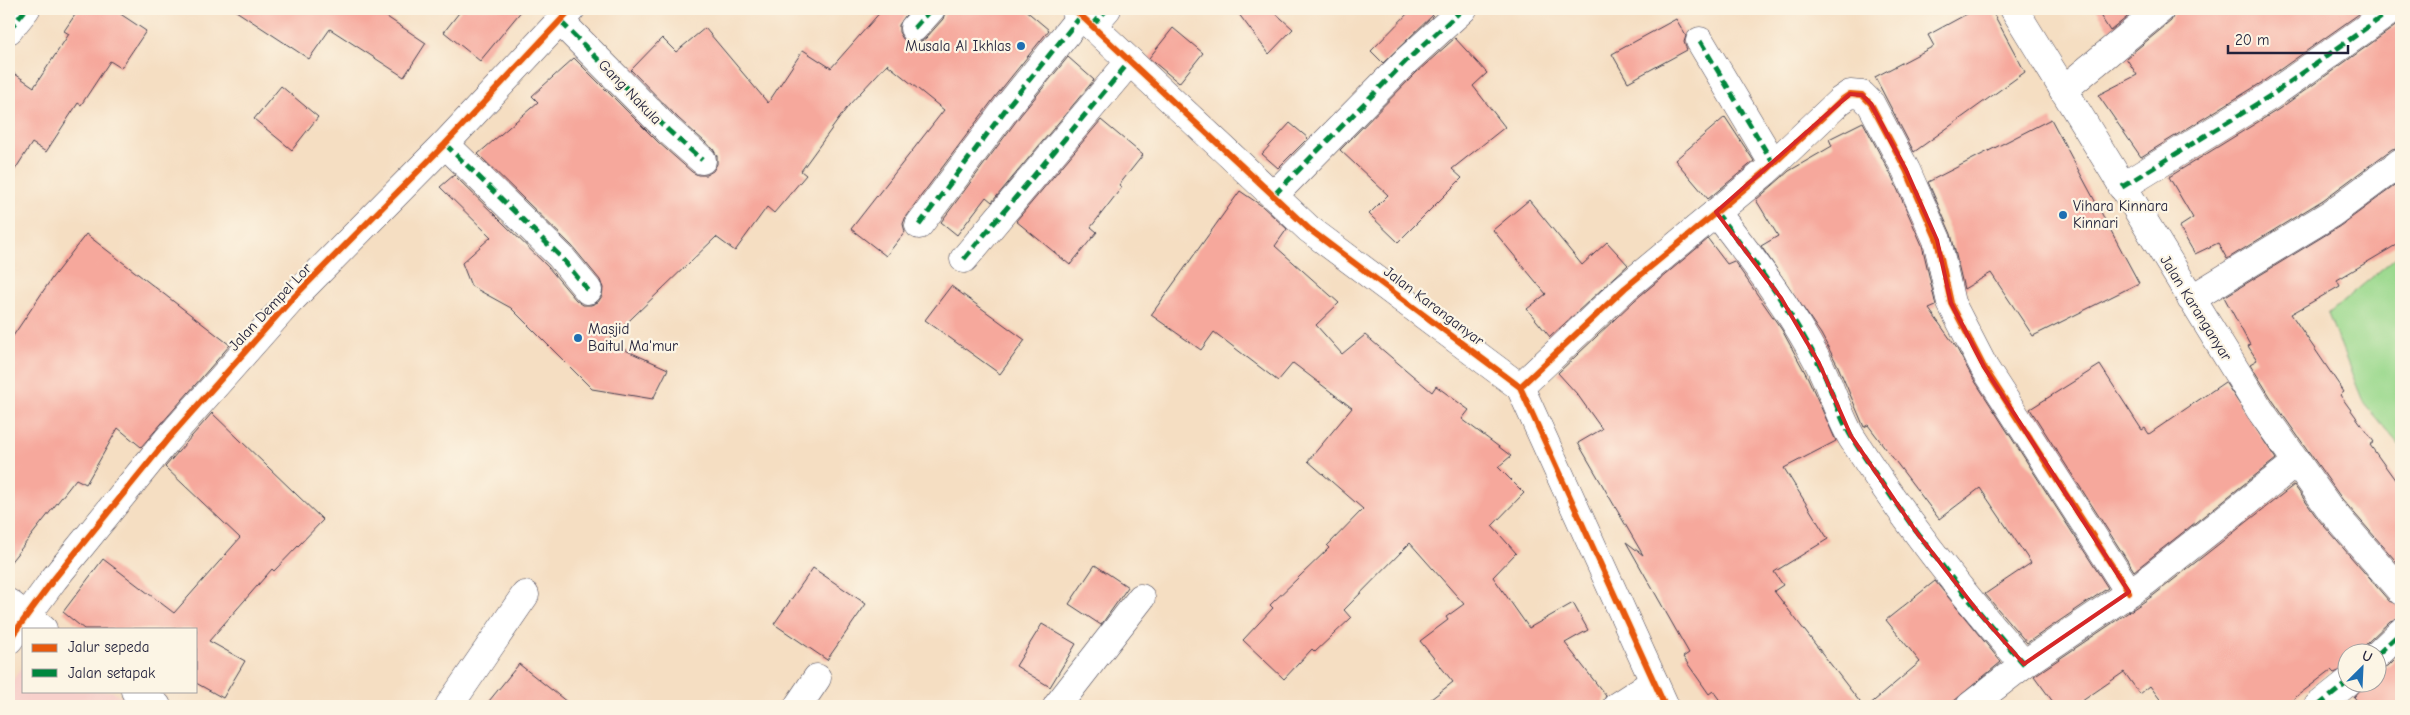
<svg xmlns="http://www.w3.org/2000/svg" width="2410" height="715" font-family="'Comic Neue',sans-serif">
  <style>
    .built { fill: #f7d0cb }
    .green { fill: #9bd98e; stroke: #5e7e64 }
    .building { fill: #f6a89c }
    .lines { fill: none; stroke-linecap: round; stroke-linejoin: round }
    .minor-casing { stroke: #423e4f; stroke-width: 29 }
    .minor { stroke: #fff; stroke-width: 28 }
    .quiet { stroke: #00873e; stroke-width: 5; stroke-dasharray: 10 5; stroke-linecap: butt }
    .cycleway-casing { stroke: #fcf5e5; stroke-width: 9 }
    .cycleway { stroke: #e8590c; stroke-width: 6 }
    .marked { fill: none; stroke: #d62828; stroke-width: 4; stroke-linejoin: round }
    .poi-dot { fill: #1f6fb2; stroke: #fcf5e5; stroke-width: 2 }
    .labels { text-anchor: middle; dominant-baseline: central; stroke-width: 4.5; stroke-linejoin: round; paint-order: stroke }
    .poi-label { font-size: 15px; fill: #22223b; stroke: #fcf5e5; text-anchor: start }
    .street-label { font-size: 15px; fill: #22223b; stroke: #fcf5e5 }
  </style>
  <rect width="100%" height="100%" fill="#fcf5e5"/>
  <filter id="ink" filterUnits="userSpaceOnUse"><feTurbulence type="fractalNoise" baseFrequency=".02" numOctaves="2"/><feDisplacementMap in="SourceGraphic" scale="10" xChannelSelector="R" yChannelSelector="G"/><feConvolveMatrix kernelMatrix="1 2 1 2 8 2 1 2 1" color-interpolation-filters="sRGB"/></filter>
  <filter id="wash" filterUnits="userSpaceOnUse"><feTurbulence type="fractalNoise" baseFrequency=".0096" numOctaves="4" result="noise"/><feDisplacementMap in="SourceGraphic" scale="20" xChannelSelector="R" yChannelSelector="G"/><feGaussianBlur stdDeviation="1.12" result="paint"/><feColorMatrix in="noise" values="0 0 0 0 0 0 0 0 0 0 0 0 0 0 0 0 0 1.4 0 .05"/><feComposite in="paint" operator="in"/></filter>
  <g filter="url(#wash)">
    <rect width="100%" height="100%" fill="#f5dec2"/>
    <polygon class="built" points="24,665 24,691 112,691 135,706 9,706 9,685"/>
    <polygon class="green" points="2401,253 2401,447 2364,404 2328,314"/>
    <g id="blocks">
      <g class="building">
        <polygon points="79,9 113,9 146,31 121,68 110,61 81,105 78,103 46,152 32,143 9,179 9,70 34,87 69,34 64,31"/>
        <polygon points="233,9 375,9 426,43 404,77 330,29 309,59"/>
        <polygon points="462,9 523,9 480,61 444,32"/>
        <polygon points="883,9 910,9 899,25 899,32 903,39 911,43 919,43 926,38 943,19 946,9 1024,9 1049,30 995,97 906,216 903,224 905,232 886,256 851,229 944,110 887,64 849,105 801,171 806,175 774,213 767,207 735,251 716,237 607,342 668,369 653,399 592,389 511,308 471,286 462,263 491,237 440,187 454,175 548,267 576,300 583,305 591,305 598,302 602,296 603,288 600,280 572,246 478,154 538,102 532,96 574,58 658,142 692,172 698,175 706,175 713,171 717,164 717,156 713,149 679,119 631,70 662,38 676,52 705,28 768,103 803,50 831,68"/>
        <polygon points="1235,9 1271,9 1293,29 1269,54"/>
        <polygon points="1412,9 1427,9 1433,15 1383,63 1371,51"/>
        <polygon points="1976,9 1991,9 2025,72 1914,152 1875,77 1934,46 1928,35"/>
        <polygon points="2096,9 2137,9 2110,31"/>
        <polygon points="2176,9 2366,9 2261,83 2141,157 2098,95 2137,75 2126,58 2171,21"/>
        <polygon points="1676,19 1686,36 1684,42 1687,50 1628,82 1612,54"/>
        <polygon points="2401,22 2401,147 2392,149 2323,200 2227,259 2218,243 2195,254 2179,227 2193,218 2169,177 2279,109"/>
        <polygon points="1173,28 1203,53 1179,83 1149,58"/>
        <polygon points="1455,38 1487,73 1473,86 1505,127 1452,169 1462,178 1398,242 1369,214 1388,195 1340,150 1417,72"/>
        <polygon points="1068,57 1094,80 992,202 986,197 957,235 941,222 1020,116"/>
        <polygon points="281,86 318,117 292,150 254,119"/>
        <polygon points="1725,117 1754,161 1708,199 1675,160"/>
        <polygon points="2051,119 2139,283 2033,336 1991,273 1964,289 1951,234 1928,182"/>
        <polygon points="1101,120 1143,155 1119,185 1122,187 1091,227 1097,232 1070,265 1016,221"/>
        <polygon points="1863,122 1892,177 1922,245 1936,306 1929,309 1956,347 1971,375 2108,588 2027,643 1985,594 2031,563 1980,488 1939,519 1868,425 1864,427 1837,364 1821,334 1761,246 1778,236 1756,200 1789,171 1832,146 1829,139"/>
        <polygon points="1290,123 1308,138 1278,168 1262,154"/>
        <polygon points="2401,181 2401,242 2337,280 2340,286 2291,314 2344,392 2340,395 2374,442 2370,445 2401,488 2401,567 2342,499 2273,401 2250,364 2257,360 2248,346 2250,345 2224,297 2340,226"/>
        <polygon points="1240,191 1262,206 1287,229 1275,246 1339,303 1316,325 1342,354 1365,335 1432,392 1436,386 1469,410 1462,419 1511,456 1498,467 1524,493 1492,526 1516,553 1493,577 1529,628 1573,603 1588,630 1565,643 1606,696 1601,706 1422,706 1453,682 1420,641 1448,620 1446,617 1464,604 1410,543 1344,610 1351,618 1315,652 1312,649 1284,679 1243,640 1273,608 1270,605 1329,548 1327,546 1363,509 1308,461 1352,408 1293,363 1278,381 1214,332 1201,350 1151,315"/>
        <polygon points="1529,200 1582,265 1607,242 1628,265 1550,337 1527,309 1546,294 1493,230"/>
        <polygon points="86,234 230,345 141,447 118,428 86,484 76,479 9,564 9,342 52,278"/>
        <polygon points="1708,239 1727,264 1734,261 1782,330 1808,378 1836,441 1784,468 1828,539 1774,572 1783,585 1774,591 1863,706 1724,706 1713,691 1709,694 1683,657 1689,653 1626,542 1643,555 1578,443 1602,429 1577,394 1558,373 1635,300"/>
        <polygon points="951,286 1025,340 1000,374 925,320"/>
        <polygon points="2100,365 2142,430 2145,428 2149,434 2225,382 2276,459 2134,571 2030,409"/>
        <polygon points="212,413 323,520 274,571 272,569 209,641 245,661 223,698 196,683 196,629 84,629 63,612 103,559 174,613 240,538 165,467"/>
        <polygon points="2294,485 2318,519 2389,601 2401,606 2401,617 2390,621 2367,643 2363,652 2348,652 2348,667 2334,673 2331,670 2284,706 2165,706 2150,686 2140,694 2124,672 2075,706 2056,706 2034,676 2154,595"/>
        <polygon points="1095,565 1128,587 1101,625 1069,604"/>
        <polygon points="813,568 866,604 827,660 774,624"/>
        <polygon points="1935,581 2001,662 1948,706 1868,706 1920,662 1886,620"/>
        <polygon points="1042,624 1076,644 1050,687 1016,666"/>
        <polygon points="2401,653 2401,706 2362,706 2354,697 2362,688 2363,682 2378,682 2378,669 2388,666"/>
        <polygon points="519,664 572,706 485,706"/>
      </g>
    </g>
  </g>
  <g filter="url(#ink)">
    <use href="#blocks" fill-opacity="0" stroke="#423e4f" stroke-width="1"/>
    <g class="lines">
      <g class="minor-casing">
        <g id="minor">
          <polyline points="1074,9 1309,229 1520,387 1665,706"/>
          <polyline points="2014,9 2260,410 2330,509 2401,591"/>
          <polyline points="561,22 668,130 702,160"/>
          <polyline points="1092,26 1107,9"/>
          <polyline points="914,28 931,9"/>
          <polyline points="9,30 26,9"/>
          <polyline points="1700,41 1773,163"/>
          <polyline points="2063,90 2161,9"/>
          <polyline points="445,144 560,256 588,290"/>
          <polyline points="2122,187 2270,96 2393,9"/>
          <polyline points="1274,195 1406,61 1463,9"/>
          <path d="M1716 212C1754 261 1789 307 1818 362 1831 386 1838 415 1852 438 1903 518 1961 593 2024 664"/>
          <polyline points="919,225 1008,106 1081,16"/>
          <polyline points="964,259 1130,61"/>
          <polyline points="2191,299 2332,213 2401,162"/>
          <polyline points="1520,387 1625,288 1765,172 1840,101 1850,94 1862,95 1871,104 1906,170 1937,240 1951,303 1984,367 2129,592"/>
          <polyline points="9,603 43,629"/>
          <polyline points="9,640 54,579 167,440 290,301 445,144 571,9"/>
          <polyline points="2378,654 2401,632"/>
          <polyline points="135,691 157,706"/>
          <polyline points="449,706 525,595"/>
          <polyline points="798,706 817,678"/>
          <polyline points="1057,706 1141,598"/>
          <polyline points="1617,706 1654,682"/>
          <polyline points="1970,706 2024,664 2145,582 2297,462"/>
          <polyline points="2318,706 2348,682"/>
        </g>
      </g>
      <use href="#minor" class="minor"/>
      <g class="quiet">
        <polyline points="561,22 668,130 702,160"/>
        <polyline points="1092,26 1107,9"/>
        <polyline points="914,28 931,9"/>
        <polyline points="9,30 26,9"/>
        <polyline points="1700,41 1773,163"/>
        <polyline points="445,144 560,256 588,290"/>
        <polyline points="2122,187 2270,96 2393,9"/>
        <polyline points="1274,195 1406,61 1463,9"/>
        <path d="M1716 212C1754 261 1789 307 1818 362 1831 386 1838 415 1852 438 1903 518 1961 593 2024 664"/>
        <polyline points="919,225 1008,106 1081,16"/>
        <polyline points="964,259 1130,61"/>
        <polyline points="2378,654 2401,632"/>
        <polyline points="2318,706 2348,682"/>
      </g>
      <g class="cycleway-casing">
        <g id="cycleway">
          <polyline points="1074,9 1309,229 1520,387 1665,706"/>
          <polyline points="1520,387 1625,288 1765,172 1840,101 1850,94 1862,95 1871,104 1906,170 1937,240 1951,303 1984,367 2129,592"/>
          <polyline points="9,640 54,579 167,440 290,301 445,144 571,9"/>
        </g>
      </g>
      <use href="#cycleway" class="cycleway"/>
    </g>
  </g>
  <path class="marked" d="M1850 94 1862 95 1871 104 1906 170 1937 240 1951 303 1984 367 2129 592 2024 664 1979 613 1917 533 1851 436 1819 363 1781 298 1716 212Z"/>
  <g class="poi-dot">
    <circle cx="1021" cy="46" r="5"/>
    <circle cx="2063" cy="215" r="5"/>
    <circle cx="578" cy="338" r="5"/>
  </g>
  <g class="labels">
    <g class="poi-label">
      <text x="1011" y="46" text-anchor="end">Musala Al Ikhlas</text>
      <text x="2073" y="206">Vihara Kinnara<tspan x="2073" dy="17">Kinnari</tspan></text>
      <text x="588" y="329">Masjid<tspan x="588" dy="17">Baitul Ma'mur</tspan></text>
    </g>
    <g class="street-label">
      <text transform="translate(630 92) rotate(46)">Gang Nakula</text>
      <text transform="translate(1434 306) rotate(37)">Jalan Karanganyar</text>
      <text transform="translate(270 307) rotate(-47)">Jalan Dempel Lor</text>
      <text transform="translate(2196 308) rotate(58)">Jalan Karanganyar</text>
    </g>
  </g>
  <rect width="2410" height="715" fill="none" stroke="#fcf5e5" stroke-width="30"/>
  <rect x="22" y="628" width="175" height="65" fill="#fcf5e5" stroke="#a5a1a1"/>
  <rect x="32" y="644" width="25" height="8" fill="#e8590c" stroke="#a5a1a1"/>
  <text x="68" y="652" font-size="15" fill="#22223b">Jalur sepeda</text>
  <rect x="32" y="669" width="25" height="8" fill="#00873e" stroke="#a5a1a1"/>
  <text x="68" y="678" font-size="15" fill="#22223b">Jalan setapak</text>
  <g transform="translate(2362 668) rotate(24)"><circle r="24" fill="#fcf5e5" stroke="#a5a1a1"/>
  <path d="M0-4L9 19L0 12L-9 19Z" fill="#1f6fb2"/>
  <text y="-8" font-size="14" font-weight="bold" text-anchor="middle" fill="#22223b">U</text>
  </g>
  <path d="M2228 45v8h120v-8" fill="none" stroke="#22223b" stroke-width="2.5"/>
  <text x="2235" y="45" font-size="15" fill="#22223b" stroke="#fcf5e5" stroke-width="4" paint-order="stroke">20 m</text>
</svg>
